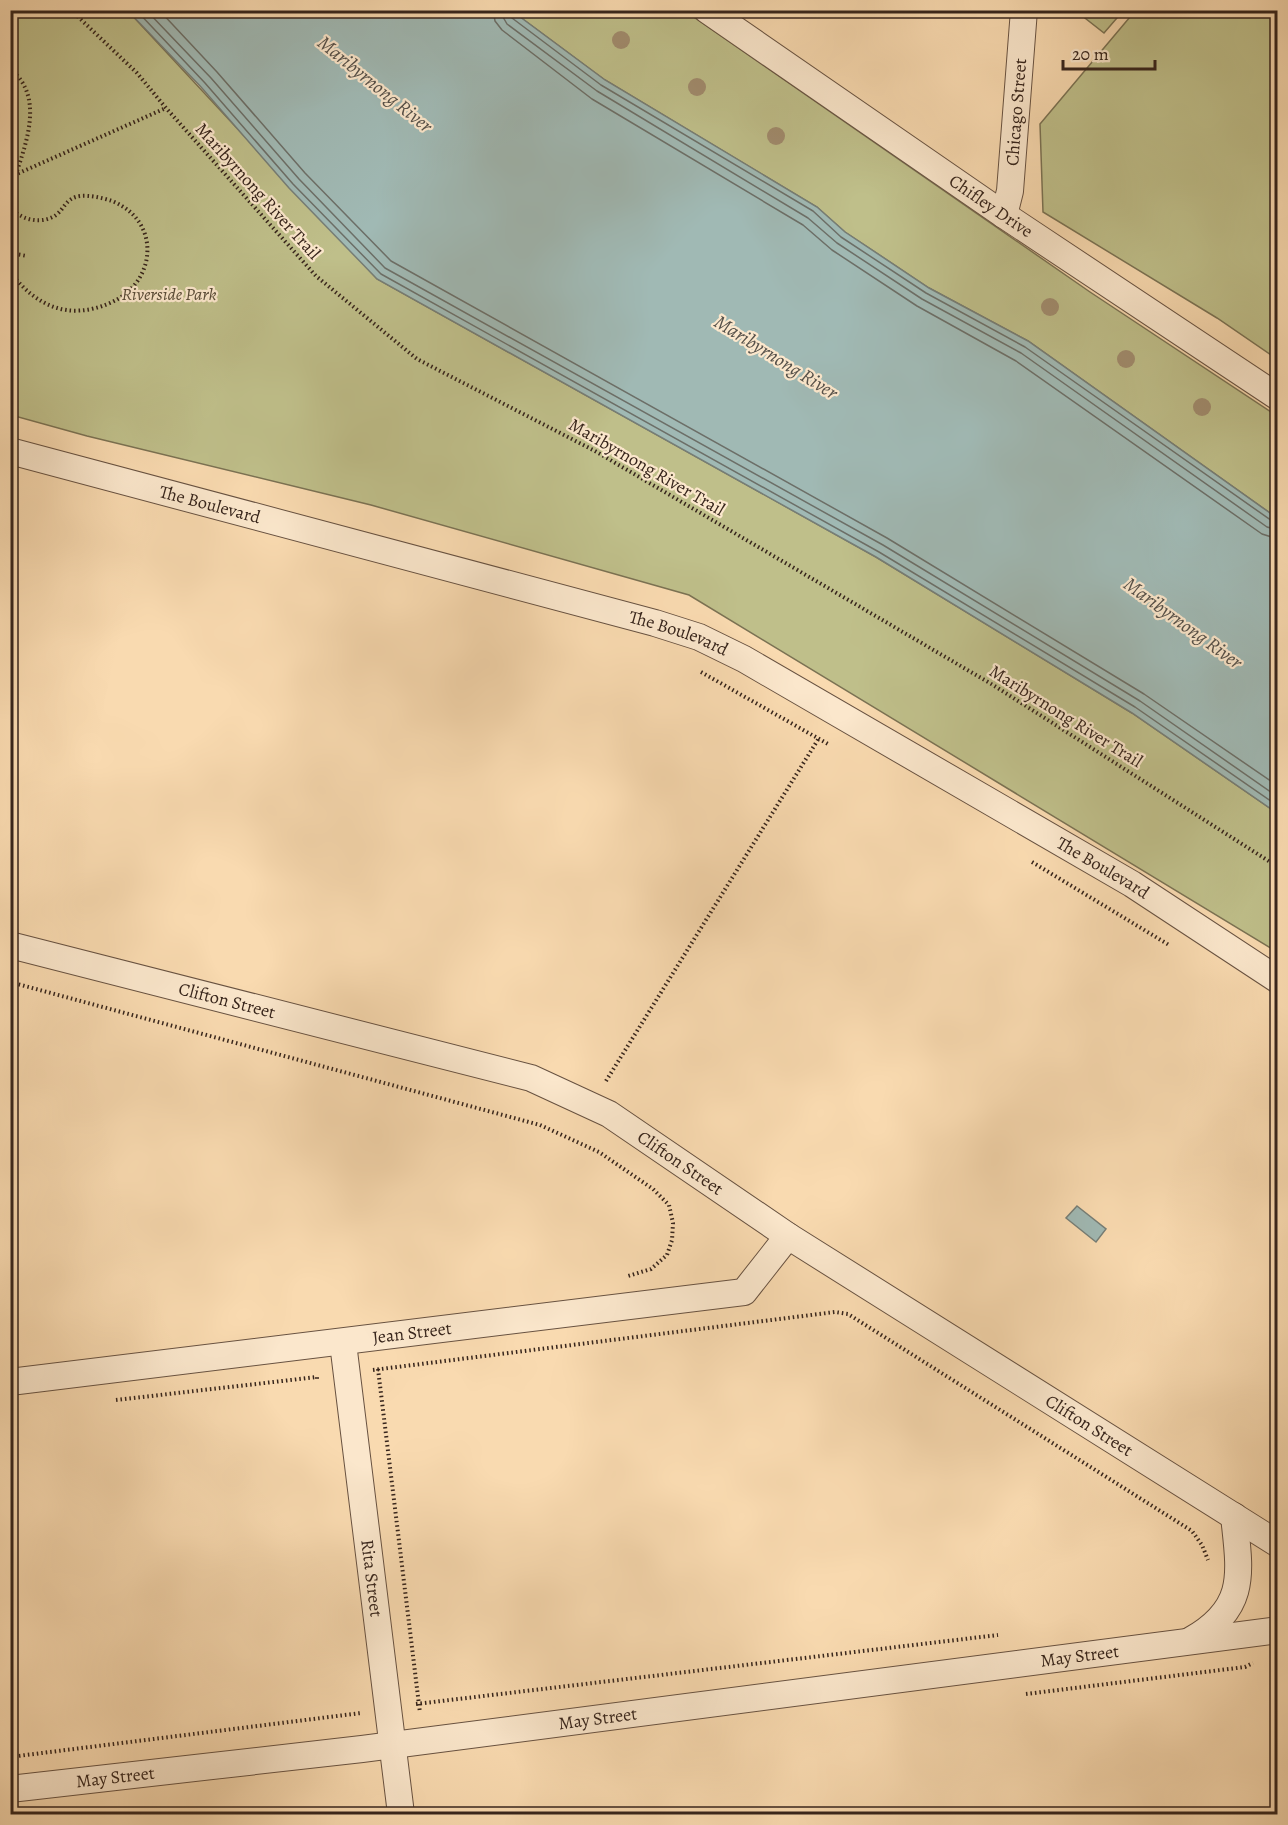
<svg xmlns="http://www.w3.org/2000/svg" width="1288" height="1825" font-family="Alegreya,serif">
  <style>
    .green { fill: #bfbf8a; stroke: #7b7253; stroke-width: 1.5 }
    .water { fill: #a0b9b4; stroke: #767e77; stroke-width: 1.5 }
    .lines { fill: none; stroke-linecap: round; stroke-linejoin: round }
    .shore { stroke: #6c6f68; stroke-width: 1.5 }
    .minor-casing { stroke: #685241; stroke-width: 28 }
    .path { stroke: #37251c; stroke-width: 4; stroke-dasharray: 1.5 3; stroke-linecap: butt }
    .minor { stroke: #fbe7cc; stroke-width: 26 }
    .tree { fill: #a18c6e }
    .labels { text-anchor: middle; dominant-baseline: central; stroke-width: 4.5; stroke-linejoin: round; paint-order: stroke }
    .street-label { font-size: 18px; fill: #37251c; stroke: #fbe7cc }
    .park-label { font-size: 18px; font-style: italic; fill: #594c38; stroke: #fbe7cc }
    .water-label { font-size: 20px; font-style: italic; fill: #56514a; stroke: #fbe7cc }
  </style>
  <rect width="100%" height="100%" fill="#f9dab0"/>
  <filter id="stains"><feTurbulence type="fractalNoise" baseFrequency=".00333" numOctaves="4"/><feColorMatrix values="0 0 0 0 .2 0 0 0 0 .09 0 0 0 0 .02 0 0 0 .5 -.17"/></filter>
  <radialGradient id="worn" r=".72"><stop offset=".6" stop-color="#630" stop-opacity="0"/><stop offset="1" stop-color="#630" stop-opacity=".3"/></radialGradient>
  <g class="green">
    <polygon points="11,11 128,11 377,279 876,557 1132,713 1277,813 1277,952 689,595 371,505 87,436 11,415"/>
    <polygon points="512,11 685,11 1090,292 1277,416 1277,518 1028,341 929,288 845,232 817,207 605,80"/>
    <polygon points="1076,11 1123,11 1104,33"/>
    <polygon points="1135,11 1277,11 1277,359 1217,318 1043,212 1040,124"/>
  </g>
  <g class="water">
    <polygon points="128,11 512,11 605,80 817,207 845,232 929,288 1028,341 1277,518 1277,813 1132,713 876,557 377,279 289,188 201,87"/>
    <polygon points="1077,1206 1106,1229 1096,1242 1066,1218"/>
  </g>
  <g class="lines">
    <g class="shore">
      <polyline points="136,10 205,83 293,184 381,274 879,552 1135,707 1278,806"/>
      <polyline points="146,10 211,78 299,179 385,268 883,545 1140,701 1278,797"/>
      <polyline points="159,10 217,72 305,173 391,261 887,538 1144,694 1278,786"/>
      <polyline points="493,10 495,21 502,30 592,99 803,225 832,250 917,306 1016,361 1262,534 1278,539"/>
      <polyline points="502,10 503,17 507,24 597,91 808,218 837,243 922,299 1021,353 1267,527 1278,530"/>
      <polyline points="510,10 512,18 601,85 813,211 841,237 926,293 1025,347 1272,521 1278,522"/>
    </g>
    <g class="minor-casing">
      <g id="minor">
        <path id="s1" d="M707 10 1004 215 1278 397"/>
        <path id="s2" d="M1004 215 1010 191 1024 10"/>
        <path id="s3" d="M10 451 655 623 699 637 744 659 1132 884 1278 980"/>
        <path id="s4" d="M10 945 531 1078 609 1114 788 1236 1278 1544"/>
        <path id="s5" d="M343 1343 401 1814"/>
        <path id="s6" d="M10 1382 744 1292 788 1236"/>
        <path d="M1191 1640C1248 1608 1240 1573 1234 1516"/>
        <path id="s7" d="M10 1789 362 1749 1278 1630"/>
      </g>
    </g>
    <g class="path">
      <polyline points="71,10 137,73 166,108 316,276 417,359 595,451 993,685 1278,867"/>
      <path d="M10 69C44 95 27 141 16 174"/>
      <polyline points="10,177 166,108"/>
      <path d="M10 207C20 220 42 225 56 215 65 208 66 198 80 196 90 195 103 198 112 201 162 221 157 283 110 303 68 321 36 306 10 272"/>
      <polyline points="10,253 27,256"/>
      <polyline points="701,672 828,744"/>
      <polyline points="1032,862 1169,945"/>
      <polyline points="10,982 540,1125 599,1152 653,1189 669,1205 673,1223 672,1240 667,1255 651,1269 628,1276"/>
      <polyline points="606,1081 819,738"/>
      <polyline points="378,1369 420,1713"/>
      <polyline points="373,1370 835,1312 848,1314 1192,1531 1202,1545 1208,1560"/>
      <polyline points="116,1400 317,1377 317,1381"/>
      <polyline points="1026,1694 1245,1667 1253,1663"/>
      <polyline points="416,1704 998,1635"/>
      <polyline points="10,1757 361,1713"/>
    </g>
    <use href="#minor" class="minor"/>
  </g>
  <g class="tree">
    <circle cx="621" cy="40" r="9"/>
    <circle cx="697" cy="87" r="9"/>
    <circle cx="776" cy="136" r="9"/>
    <circle cx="1050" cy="307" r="9"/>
    <circle cx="1126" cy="359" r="9"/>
    <circle cx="1202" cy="407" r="9"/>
  </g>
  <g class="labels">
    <g class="street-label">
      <text stroke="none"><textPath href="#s2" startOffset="104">Chicago Street</textPath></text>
      <text transform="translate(258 191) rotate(48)">Maribyrnong River Trail</text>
      <text stroke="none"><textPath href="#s1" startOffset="345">Chifley Drive</textPath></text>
      <text transform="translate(647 467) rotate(30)">Maribyrnong River Trail</text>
      <text stroke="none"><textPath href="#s3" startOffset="207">The Boulevard</textPath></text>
      <text stroke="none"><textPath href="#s3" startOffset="693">The Boulevard</textPath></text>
      <text transform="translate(1066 716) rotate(32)">Maribyrnong River Trail</text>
      <text stroke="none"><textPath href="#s3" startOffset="1179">The Boulevard</textPath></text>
      <text stroke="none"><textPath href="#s4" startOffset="224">Clifton Street</textPath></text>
      <text stroke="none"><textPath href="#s4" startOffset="710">Clifton Street</textPath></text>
      <text stroke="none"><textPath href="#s6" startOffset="405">Jean Street</textPath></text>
      <text stroke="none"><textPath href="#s4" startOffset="1196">Clifton Street</textPath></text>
      <text stroke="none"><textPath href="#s5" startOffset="237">Rita Street</textPath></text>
      <text stroke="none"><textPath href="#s7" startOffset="1078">May Street</textPath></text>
      <text stroke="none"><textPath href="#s7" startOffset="592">May Street</textPath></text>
      <text stroke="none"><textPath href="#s7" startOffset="106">May Street</textPath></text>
    </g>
    <g class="park-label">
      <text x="169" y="294">Riverside Park</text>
    </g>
    <g class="water-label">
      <text transform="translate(375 84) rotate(39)">Maribyrnong River</text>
      <text transform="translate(776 357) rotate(32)">Maribyrnong River</text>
      <text transform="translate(1183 623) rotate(36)">Maribyrnong River</text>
    </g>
  </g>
  <rect width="1288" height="1825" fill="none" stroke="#f9dab0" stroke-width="36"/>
  <rect x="12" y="12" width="1264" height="1801" fill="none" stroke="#37251c" stroke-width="3"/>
  <rect x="18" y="18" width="1252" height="1789" fill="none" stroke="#37251c" stroke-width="1.5"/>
  <path d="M1063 60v9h92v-9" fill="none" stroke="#37251c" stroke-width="3"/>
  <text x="1072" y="60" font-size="18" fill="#37251c" stroke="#fbe7cc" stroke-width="4.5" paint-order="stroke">20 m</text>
  <rect width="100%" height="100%" filter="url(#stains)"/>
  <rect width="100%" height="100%" fill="url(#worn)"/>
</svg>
